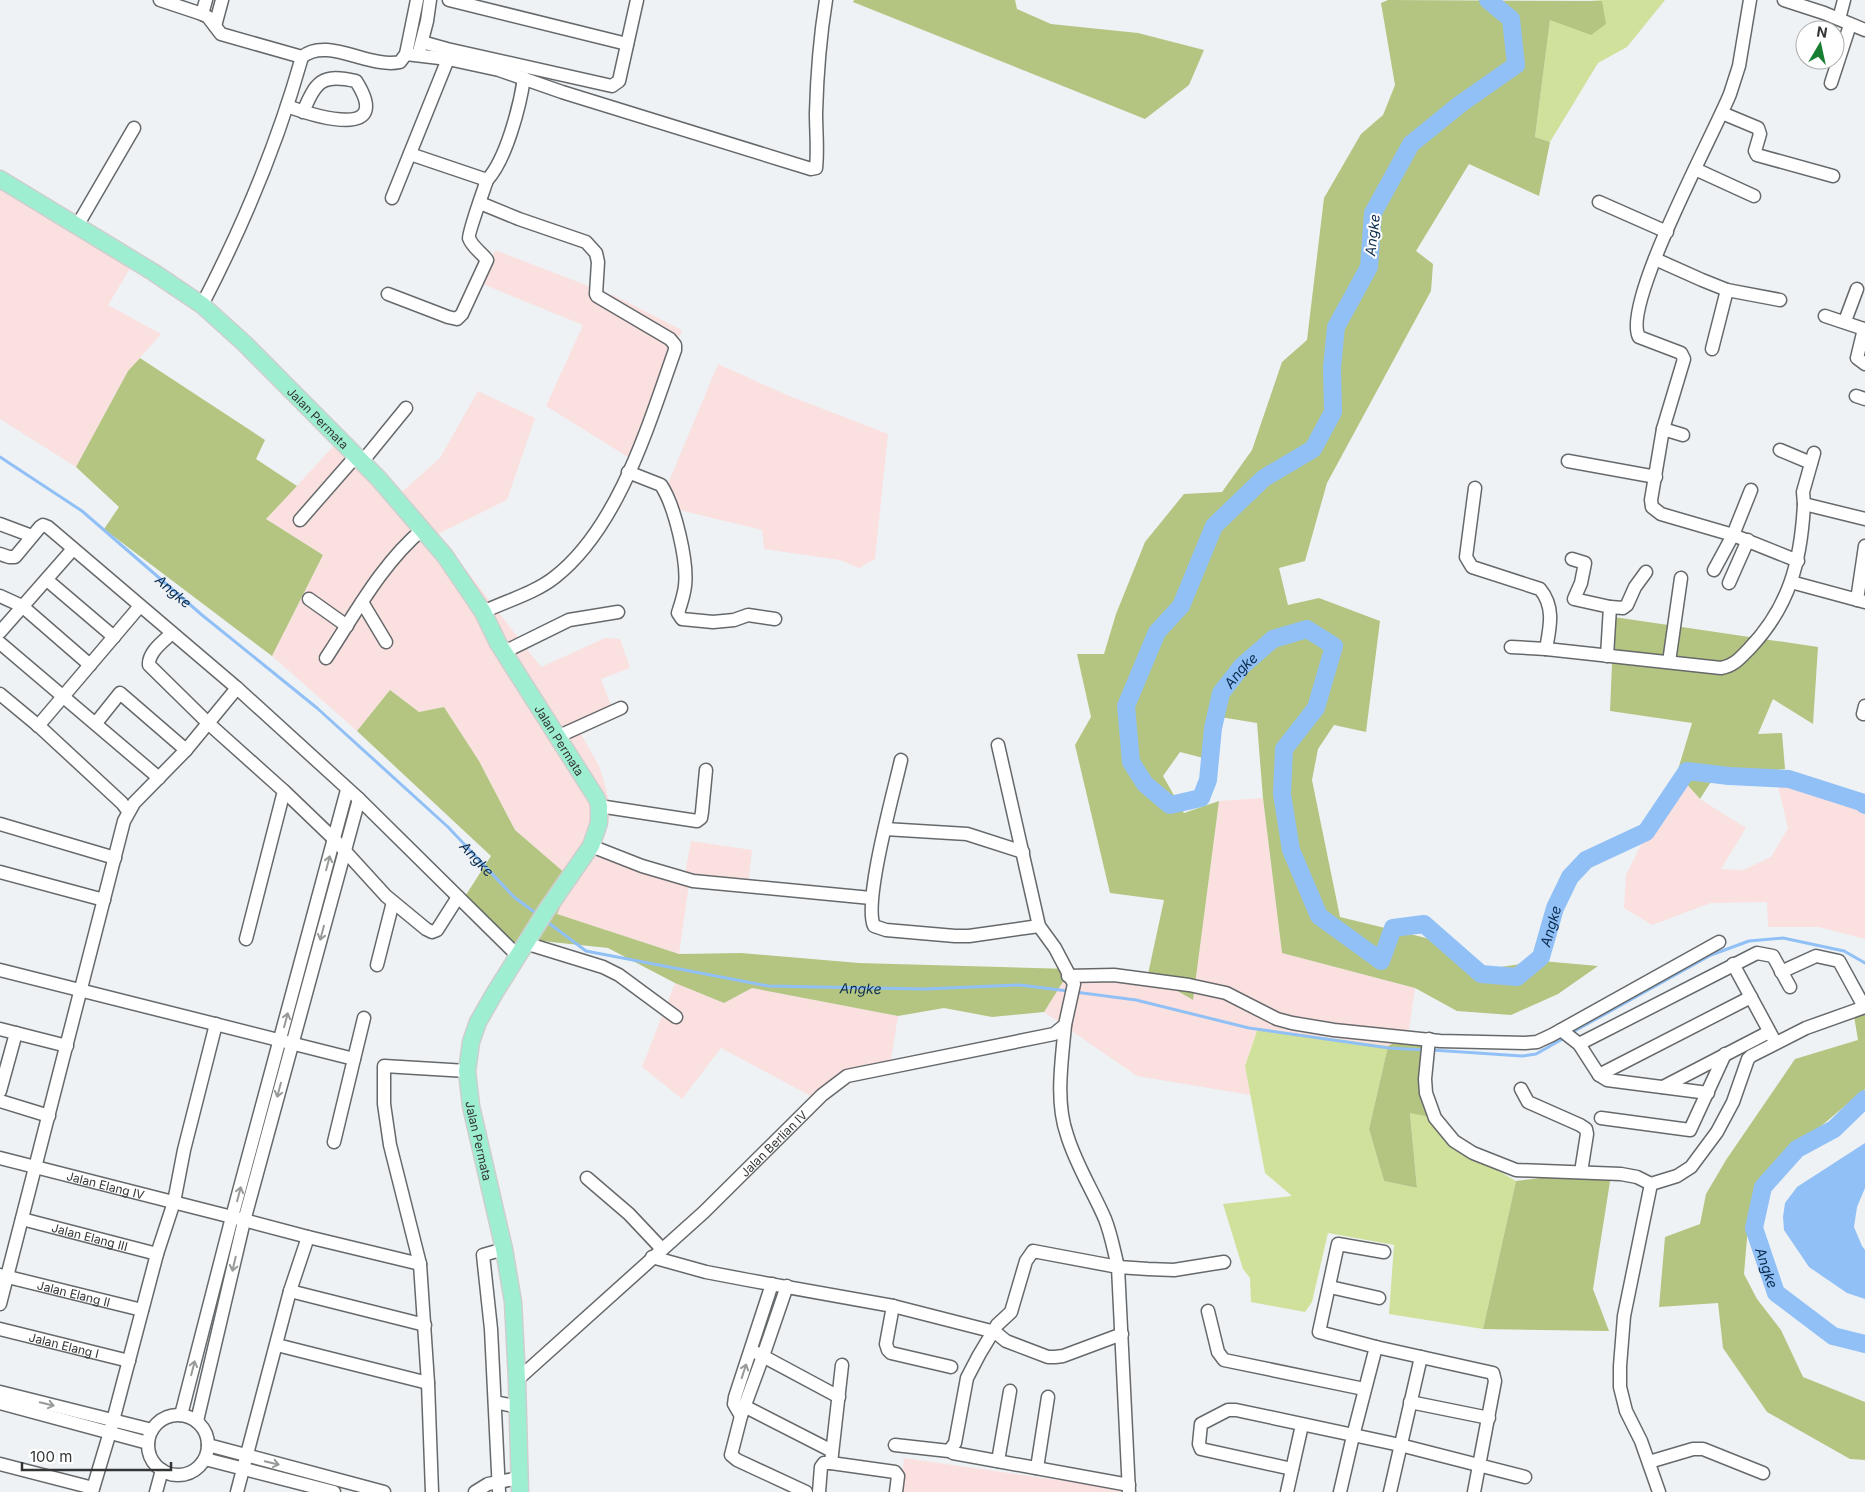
<svg xmlns="http://www.w3.org/2000/svg" width="1865" height="1492" font-family="Inter,sans-serif">
  <style>
    .industrial { fill: #fbe0e0 }
    .green { fill: #d0e19c }
    .forest { fill: #b4c581 }
    .water { fill: #91c0f6 }
    .lines { fill: none; stroke-linecap: round; stroke-linejoin: round }
    .stream { stroke: #91c0f6; stroke-width: 3 }
    .river { stroke: #91c0f6; stroke-width: 18 }
    .minor-casing { stroke: #66696b; stroke-width: 15 }
    .major-casing { stroke: #cececf; stroke-width: 19 }
    .minor { stroke: #fff; stroke-width: 12 }
    .major { stroke: #9eefd1; stroke-width: 16 }
    .oneway { stroke: #989a9a }
    .labels { text-anchor: middle; dominant-baseline: central; stroke-width: 4; stroke-linejoin: round; paint-order: stroke }
    .street-label { font-size: 12px; fill: #323435; stroke: #fff }
    .water-label { font-size: 14px; font-style: italic; fill: #0b2c4f; stroke: #fff }
  </style>
  <rect width="100%" height="100%" fill="#eef2f5"/>
  <g class="industrial">
    <polygon points="0,186 134,262 108,305 161,334 128,371 76,467 0,419"/>
    <polygon points="495,250 617,297 682,330 631,459 546,406 583,325 480,283"/>
    <polygon points="718,364 787,395 888,434 875,559 859,568 840,560 764,549 762,530 675,509 667,486"/>
    <polygon points="478,391 535,418 507,500 438,534 541,667 605,638 620,639 630,668 601,679 612,708 576,725 600,768 612,811 599,845 685,874 691,841 752,850 748,885 690,877 679,954 556,914 573,880 515,830 479,761 444,707 419,712 390,690 357,731 272,656 323,555 266,519 341,438 396,497 440,458"/>
    <polygon points="1677,773 1700,799 1746,828 1721,869 1743,870 1771,857 1788,828 1778,786 1852,796 1865,803 1865,939 1819,927 1768,927 1767,902 1711,903 1652,925 1624,908 1626,875"/>
    <polygon points="1263,798 1282,953 1415,988 1408,1036 1388,1046 1258,1028 1245,1066 1251,1095 1137,1076 1044,1012 1071,969 1148,974 1193,1000 1219,801"/>
    <polygon points="675,983 724,1003 752,988 898,1016 890,1066 845,1080 820,1101 721,1048 682,1099 642,1067"/>
    <polygon points="904,1458 1129,1490 1129,1492 900,1492"/>
  </g>
  <g class="green">
    <polygon points="1588,0 1665,0 1627,47 1598,63 1550,142 1535,137 1550,19 1602,1"/>
    <polygon points="1258,1028 1388,1046 1369,1129 1384,1181 1417,1188 1410,1112 1430,1117 1451,1143 1516,1181 1483,1329 1389,1314 1394,1245 1328,1233 1312,1302 1305,1312 1251,1302 1250,1278 1243,1269 1223,1204 1292,1196 1265,1173 1245,1066"/>
  </g>
  <g class="forest">
    <polygon points="854,0 1015,0 1017,9 1051,24 1138,33 1204,50 1189,85 1145,119 853,2"/>
    <polygon points="1388,0 1602,1 1606,24 1591,35 1550,20 1535,137 1550,142 1539,196 1469,164 1416,251 1433,264 1431,291 1327,483 1305,561 1279,568 1288,605 1319,598 1380,621 1366,732 1334,725 1318,749 1312,780 1340,917 1463,947 1479,970 1542,961 1598,966 1558,994 1511,1015 1457,1011 1415,988 1282,953 1263,798 1257,723 1220,717 1211,760 1180,752 1163,776 1184,813 1219,801 1193,1000 1148,974 1164,900 1110,893 1075,745 1091,717 1077,654 1104,654 1116,614 1145,542 1184,494 1222,492 1252,450 1282,362 1307,340 1324,198 1361,134 1383,115 1395,85 1381,3"/>
    <polygon points="140,358 265,440 256,459 297,486 266,519 323,555 272,656 104,529 119,507 76,467 128,371"/>
    <polygon points="1614,617 1818,647 1813,724 1773,699 1758,734 1782,733 1785,769 1714,777 1700,799 1677,773 1692,723 1610,711"/>
    <polygon points="390,690 419,712 444,707 479,761 515,830 573,880 557,914 679,954 741,953 859,963 1071,969 1044,1012 992,1017 944,1008 898,1016 752,988 724,1003 675,983 608,948 542,941 523,962 462,901 491,856 357,731"/>
    <polygon points="1865,1013 1865,1089 1775,1165 1749,1215 1744,1274 1757,1299 1781,1330 1803,1377 1865,1402 1865,1460 1850,1459 1767,1412 1723,1348 1718,1303 1659,1307 1665,1237 1700,1224 1706,1194 1726,1160 1795,1059 1858,1040 1854,1016"/>
    <polygon points="1408,1036 1428,1038 1430,1117 1410,1113 1417,1188 1384,1181 1369,1129 1388,1046"/>
    <polygon points="1612,1169 1593,1289 1609,1331 1483,1329 1516,1181"/>
  </g>
  <polygon class="water" points="1865,1143 1865,1188 1857,1207 1854,1227 1862,1246 1865,1250 1865,1299 1847,1293 1809,1267 1784,1230 1783,1217 1785,1203 1797,1187"/>
  <g class="lines">
    <g class="stream">
      <path id="s1" d="M0 457 82 511 202 615 317 708 448 827 514 897 537 914"/>
      <path id="s2" d="M546 921 586 951 768 986 925 989 1020 985 1068 991"/>
      <polyline points="1075,992 1136,1000 1249,1028 1389,1048 1426,1050"/>
      <polyline points="1571,1033 1711,955 1749,941 1783,938 1844,951 1865,963"/>
      <polyline points="1432,1050 1522,1056 1536,1054 1566,1037"/>
    </g>
    <g class="river">
      <path id="s3" d="M1488 0 1511 19 1516 65 1459 105 1411 144 1373 213 1369 267 1336 327 1332 368 1333 412 1313 449 1264 478 1214 526 1181 606 1157 632 1126 706 1131 762 1145 784 1170 805 1201 798 1208 780 1213 728 1221 693 1242 666 1273 639 1307 629 1334 646 1316 708 1284 749 1282 794 1291 850 1319 916 1381 961 1393 928 1424 924 1481 974 1517 977 1541 957 1555 908 1570 877 1586 860 1646 832 1687 771 1729 776 1789 779 1861 802 1865 805"/>
      <path id="s4" d="M1865 1099 1834 1129 1797 1149 1763 1187 1754 1228 1776 1293 1833 1336 1865 1344"/>
    </g>
    <g class="minor-casing">
      <g id="minor">
        <polyline points="160,0 202,14 208,17 221,34 302,57"/>
        <polyline points="449,0 627,44"/>
        <path d="M1750 0 1739 66 1730 94C1714 134 1621 305 1639 337L1681 353 1684 359 1663 429 1651 500 1652 507 1661 514 1733 535 1798 561"/>
        <polyline points="1784,0 1824,13 1865,30"/>
        <polyline points="202,14 206,0"/>
        <polyline points="1839,19 1844,0"/>
        <polyline points="215,26 222,0"/>
        <polyline points="422,42 447,49 612,86 619,81 637,0"/>
        <polyline points="420,48 427,21 430,0"/>
        <path d="M406 54 448 59 499 70 562 92 811 169 816 168C818 150 816 131 816 113 817 75 820 37 826 0"/>
        <polyline points="1831,83 1850,25"/>
        <path d="M287 106C314 116 394 141 356 81 321 73 316 82 303 112"/>
        <polyline points="1722,113 1758,128 1760,134 1755,151 1757,155 1833,176"/>
        <path d="M410 154 487 180C506 160 520 106 524 78"/>
        <polyline points="1695,169 1754,196"/>
        <polyline points="392,198 448,59"/>
        <polyline points="1599,202 1667,232"/>
        <path d="M480 203 519 219 586 242 596 253 598 262 596 294 597 296 670 339 675 345V350C649 423 619 527 555 577 535 593 506 601 483 612"/>
        <polyline points="77,226 134,128"/>
        <polyline points="1655,259 1702,280 1727,290 1780,300"/>
        <path d="M388 294 448 317 457 319 462 314 487 260C482 253 472 247 469 238 468 233 484 189 487 180"/>
        <path d="M202 305C243 226 278 142 302 57 327 36 370 69 400 62L406 54 417 0"/>
        <polyline points="1825,316 1864,329 1857,358 1865,364"/>
        <polyline points="1845,321 1857,289"/>
        <polyline points="1712,349 1727,290"/>
        <polyline points="1856,396 1865,399"/>
        <polyline points="1663,429 1683,435"/>
        <polyline points="1780,450 1811,463"/>
        <polyline points="1568,461 1656,477"/>
        <polyline points="362,462 406,408"/>
        <path d="M628 472 661 485C675 506 688 562 685 586 684 595 681 604 678 613L682 619 713 622 734 620 748 615 775 619"/>
        <path d="M1475 488 1466 557 1472 567 1540 589C1555 607 1550 627 1546 649"/>
        <polyline points="1804,504 1803,492 1814,453"/>
        <polyline points="300,520 356,456"/>
        <polyline points="0,524 32,536"/>
        <polyline points="0,554 9,557 15,557 40,527 43,525 48,527 237,688 359,799 517,955"/>
        <polyline points="1572,559 1585,563 1581,583 1574,599 1610,607 1607,656"/>
        <polyline points="1714,570 1733,535 1751,490"/>
        <polyline points="47,580 114,637"/>
        <polyline points="1791,582 1865,602"/>
        <polyline points="1729,583 1748,540"/>
        <polyline points="0,596 22,606 90,665"/>
        <polyline points="309,599 347,626"/>
        <polyline points="1857,600 1865,546"/>
        <polyline points="362,602 386,642"/>
        <polyline points="1610,607 1623,608 1627,605 1635,587 1646,572"/>
        <polyline points="0,632 73,549"/>
        <path d="M172 633C164 641 148 652 149 665L208 723 284 791 334 839 386 896 426 929 432 932 437 930 458 897"/>
        <polyline points="0,643 159,778"/>
        <path d="M1511 647 1546 649 1721 668C1734 666 1740 658 1749 649 1790 606 1801 561 1804 504L1865 519"/>
        <polyline points="504,652 569,620 618,612"/>
        <path d="M326 658C355 614 382 563 423 529"/>
        <polyline points="1669,662 1681,578"/>
        <polyline points="0,694 41,728 122,803 128,811"/>
        <polyline points="1863,714 1865,706"/>
        <polyline points="96,723 120,693 186,750"/>
        <polyline points="38,726 140,606"/>
        <polyline points="559,736 621,708"/>
        <path d="M901 760C894 791 863 902 874 926L886 930 955 936H969L1039 926"/>
        <polyline points="599,806 697,821 701,818 702,812 706,770"/>
        <polyline points="0,824 115,858"/>
        <polyline points="885,829 967,834 1023,852"/>
        <polyline points="591,846 642,866 693,881 871,898"/>
        <polyline points="0,872 104,900"/>
        <polyline points="246,939 284,791"/>
        <polyline points="525,943 603,967 619,975 676,1017"/>
        <polyline points="1733,964 1773,1038"/>
        <polyline points="377,965 393,902"/>
        <polyline points="0,970 354,1059 334,1142"/>
        <polyline points="1781,972 1816,956 1839,961 1862,1003"/>
        <polyline points="1068,976 1114,975 1189,985 1226,993 1277,1019 1292,1023 1334,1030 1440,1041 1525,1043 1537,1042 1552,1035 1719,942"/>
        <path d="M1065 1025C1062 1060 1055 1101 1067 1135 1076 1165 1093 1191 1105 1219 1111 1234 1114 1251 1118 1267L1129 1492"/>
        <polyline points="0,1029 67,1046"/>
        <polyline points="1561,1030 1579,1044 1599,1075 1607,1080 1708,1093"/>
        <polyline points="1429,1039 1425,1079 1426,1093 1435,1118 1454,1141 1473,1153 1516,1170 1621,1174 1637,1177 1651,1184"/>
        <polyline points="1579,1044 1757,953 1773,956 1790,987"/>
        <polyline points="354,1059 364,1018"/>
        <polyline points="1599,1075 1751,997"/>
        <polyline points="1663,1087 1769,1032"/>
        <polyline points="1521,1089 1528,1102 1580,1125 1586,1129 1587,1134 1581,1172"/>
        <polyline points="0,1091 16,1033"/>
        <polyline points="0,1101 49,1116"/>
        <polyline points="1601,1118 1690,1130 1725,1054"/>
        <path id="s5" d="M0 1158 232 1217 308 1237 420 1264"/>
        <polyline points="587,1178 629,1214 662,1249"/>
        <path id="s6" d="M22 1219 157 1254"/>
        <polyline points="1384,1252 1338,1244 1319,1332 1376,1347 1493,1373 1495,1381 1474,1492"/>
        <polyline points="652,1257 706,1272 748,1280 893,1306 995,1332 1006,1341 1048,1357 1055,1357 1063,1356 1122,1334"/>
        <path id="s7" d="M0 1275 142 1310"/>
        <polyline points="787,1286 763,1356 741,1416 731,1455 737,1460 806,1492"/>
        <polyline points="1330,1287 1379,1298"/>
        <polyline points="290,1291 425,1325"/>
        <polyline points="0,1304 124,821 134,803 186,750 237,688"/>
        <polyline points="893,1306 886,1344 888,1350 891,1353 951,1367"/>
        <polyline points="1208,1311 1218,1352 1224,1360 1364,1389"/>
        <path id="s8" d="M0 1329 129 1361"/>
        <polyline points="277,1345 428,1383"/>
        <polyline points="757,1353 839,1397"/>
        <path id="s9" d="M517 1380 704 1212 822 1095 847 1076 1054 1034 1065 1025 1074 984 1055 948 1039 926 998 745"/>
        <polyline points="0,1392 152,1430"/>
        <polyline points="495,1402 518,1407"/>
        <polyline points="1410,1402 1489,1418"/>
        <polyline points="0,1403 148,1443"/>
        <polyline points="744,1406 832,1451"/>
        <polyline points="181,1415 232,1217 347,790"/>
        <circle cx="178" cy="1445" r="30"/>
        <polyline points="741,1416 734,1404 735,1397 772,1284"/>
        <polyline points="197,1421 244,1221 359,799"/>
        <polyline points="208,1445 384,1492"/>
        <polyline points="895,1445 949,1451 955,1443 967,1378 979,1355 997,1325 1011,1312 1026,1261 1033,1251 1118,1267 1148,1269 1174,1270 1224,1262"/>
        <polyline points="953,1453 1129,1485"/>
        <polyline points="205,1459 334,1492"/>
        <polyline points="998,1461 1010,1391"/>
        <polyline points="1649,1462 1693,1449 1703,1449 1763,1473"/>
        <polyline points="831,1463 895,1472 898,1476 896,1492"/>
        <polyline points="0,1464 93,1488"/>
        <polyline points="1037,1468 1048,1397"/>
        <polyline points="1292,1469 1201,1449 1199,1444 1201,1424 1228,1410 1236,1410 1400,1445 1525,1477"/>
        <polyline points="92,1492 110,1432 157,1254 174,1202 184,1150 216,1024"/>
        <polyline points="156,1492 162,1470"/>
        <polyline points="237,1492 290,1291 308,1237"/>
        <polyline points="432,1492 428,1383 420,1264 390,1145 384,1104 384,1066 467,1071"/>
        <polyline points="475,1492 488,1484 519,1478"/>
        <polyline points="499,1492 491,1329 483,1255 504,1249"/>
        <polyline points="819,1492 821,1467 824,1463 831,1463 842,1365"/>
        <polyline points="1287,1492 1302,1425"/>
        <polyline points="1340,1492 1353,1436 1376,1347"/>
        <polyline points="1390,1492 1421,1357"/>
        <polyline points="1659,1492 1641,1441 1626,1411 1620,1387 1620,1366 1624,1316 1651,1184 1677,1176 1691,1167 1717,1132 1733,1102 1748,1059 1751,1056 1806,1028 1865,1007"/>
      </g>
    </g>
    <g class="major-casing">
      <g id="major">
        <path id="s10" d="M0 179 153 272 202 305 244 343 378 478 445 556 483 612 498 643 597 799 599 806V823L591 846 546 911 494 994 478 1022 471 1042 467 1071 471 1106 504 1249 513 1302 517 1380 520 1492"/>
      </g>
    </g>
    <use href="#minor" class="minor"/>
    <use href="#major" class="major"/>
  </g>
  <defs><path id="oneway-shaft" d="M-6 0H5M1.5-3L5.5 0L1.5 3" fill="none" stroke-width="1.6" stroke-linecap="round" stroke-linejoin="round" transform="scale(1.25)"/></defs>
  <g class="oneway">
    <use href="#oneway-shaft" transform="translate(328 863) rotate(-75)"/>
    <use href="#oneway-shaft" transform="translate(322 933) rotate(105)"/>
    <use href="#oneway-shaft" transform="translate(286 1020) rotate(-75)"/>
    <use href="#oneway-shaft" transform="translate(279 1090) rotate(105)"/>
    <use href="#oneway-shaft" transform="translate(239 1194) rotate(-75)"/>
    <use href="#oneway-shaft" transform="translate(234 1264) rotate(103)"/>
    <use href="#oneway-shaft" transform="translate(193 1368) rotate(-76)"/>
    <use href="#oneway-shaft" transform="translate(744 1371) rotate(-72)"/>
    <use href="#oneway-shaft" transform="translate(47 1404) rotate(14)"/>
    <use href="#oneway-shaft" transform="translate(272 1463) rotate(14)"/>
  </g>
  <g class="labels">
    <g class="street-label">
      <text stroke="none"><textPath href="#s10" startOffset="400">Jalan Permata</textPath></text>
      <text stroke="none"><textPath href="#s10" startOffset="805">Jalan Permata</textPath></text>
      <text stroke="none"><textPath href="#s10" startOffset="1254">Jalan Permata</textPath></text>
      <text stroke="none"><textPath href="#s9" startOffset="349">Jalan Berlian IV</textPath></text>
      <text stroke="none"><textPath href="#s5" startOffset="109">Jalan Elang IV</textPath></text>
      <text stroke="none"><textPath href="#s6" startOffset="70">Jalan Elang III</textPath></text>
      <text stroke="none"><textPath href="#s7" startOffset="76">Jalan Elang II</textPath></text>
      <text stroke="none"><textPath href="#s8" startOffset="66">Jalan Elang I</textPath></text>
    </g>
    <g class="water-label">
      <text transform="translate(1372 235) rotate(-83)">Angke</text>
      <text stroke="none"><textPath href="#s1" startOffset="220">Angke</textPath></text>
      <text stroke="none"><textPath href="#s3" startOffset="1149">Angke</textPath></text>
      <text stroke="none"><textPath href="#s1" startOffset="625">Angke</textPath></text>
      <text stroke="none"><textPath href="#s3" startOffset="1870">Angke</textPath></text>
      <text stroke="none"><textPath href="#s2" startOffset="328">Angke</textPath></text>
      <text stroke="none"><textPath href="#s4" startOffset="220">Angke</textPath></text>
    </g>
  </g>
  <g transform="translate(1820 45) rotate(9)"><circle r="24" fill="#ffffff" stroke="#adaeae"/>
  <path d="M0-4L9 19L0 12L-9 19Z" fill="#187f32"/>
  <text y="-8" font-size="14" font-weight="bold" text-anchor="middle" fill="#323435">N</text>
  </g>
  <path d="M22 1462v8h149v-8" fill="none" stroke="#323435" stroke-width="2.5"/>
  <text x="30" y="1462" font-size="15" fill="#323435" stroke="#ffffff" stroke-width="4" paint-order="stroke">100 m</text>
</svg>
